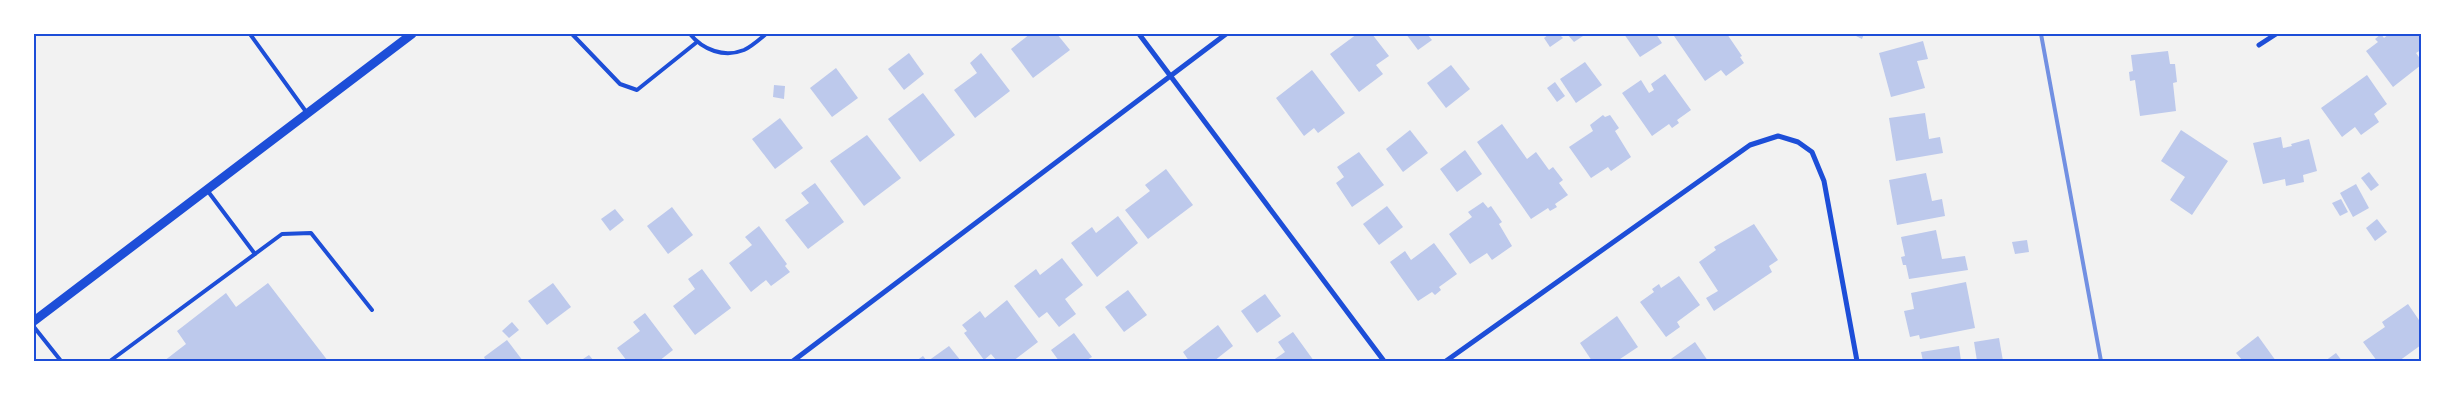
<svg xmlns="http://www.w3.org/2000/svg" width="2455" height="395" font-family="'DM Sans',sans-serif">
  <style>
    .building { fill: #bdc9ec }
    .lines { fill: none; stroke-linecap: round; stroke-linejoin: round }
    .service { stroke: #1d4ed8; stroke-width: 4 }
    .minor { stroke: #1d4ed8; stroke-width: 5 }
    .tertiary { stroke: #1d4ed8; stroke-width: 9 }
    .rail { stroke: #7290e2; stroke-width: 4 }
    .neatline { fill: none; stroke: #1d4ed8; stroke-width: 2 }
  </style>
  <rect width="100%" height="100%" fill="#f2f2f2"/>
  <g class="building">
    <polygon points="1030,34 1057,34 1070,50 1033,78 1011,49"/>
    <polygon points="1357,34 1372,34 1389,56 1376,65 1383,74 1359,92 1330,54"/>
    <polygon points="1406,34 1427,34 1432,40 1418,50"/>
    <polygon points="1549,34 1559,34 1563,38 1550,47 1544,38"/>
    <polygon points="1567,34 1586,34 1574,42"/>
    <polygon points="1624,34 1656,34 1662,43 1640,57"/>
    <polygon points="1677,34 1727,34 1742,56 1740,57 1744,63 1726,76 1721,70 1705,81 1674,36"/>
    <polygon points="1852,34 1864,34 1862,39"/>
    <polygon points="2381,34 2384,38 2389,34 2419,34 2421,37 2421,50 2416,53 2421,60 2421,65 2393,87 2366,51 2378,42 2375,39"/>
    <polygon points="1923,41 1928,59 1917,61 1925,88 1891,97 1879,53"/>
    <polygon points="2168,51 2170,64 2175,64 2177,82 2173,83 2176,111 2140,116 2135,80 2130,81 2129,72 2133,71 2131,55"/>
    <polygon points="909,53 924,74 904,90 888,69"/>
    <polygon points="981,53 1010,91 975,118 954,90 977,73 970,63"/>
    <polygon points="1585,62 1602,85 1576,103 1560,79"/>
    <polygon points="1451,65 1470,89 1446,108 1427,83"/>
    <polygon points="836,68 858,98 832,117 810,88"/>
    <polygon points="1312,70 1345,113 1318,133 1314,128 1304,136 1276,98"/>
    <polygon points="1665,74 1691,110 1677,120 1679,123 1672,128 1669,124 1652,136 1622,93 1641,80 1649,93 1654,90 1651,84"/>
    <polygon points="2367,75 2387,104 2374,114 2379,122 2361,135 2355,127 2342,137 2321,108"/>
    <polygon points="1555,82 1565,96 1557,102 1547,88"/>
    <polygon points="774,85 785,86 784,99 773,97"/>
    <polygon points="923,93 955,135 920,162 888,119"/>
    <polygon points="1925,113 1929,139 1940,137 1943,153 1896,161 1889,118"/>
    <polygon points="1603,115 1605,117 1610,115 1619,128 1615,131 1631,157 1611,171 1608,167 1591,178 1569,147 1593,131 1590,125"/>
    <polygon points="780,118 803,148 775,169 752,139"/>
    <polygon points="1502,124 1527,159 1536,152 1549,170 1553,167 1563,180 1559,183 1568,195 1555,204 1557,207 1550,211 1548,208 1531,219 1477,142"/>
    <polygon points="1410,130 1428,153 1403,172 1386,149"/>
    <polygon points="2181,130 2228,161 2192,215 2170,200 2185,177 2161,161"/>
    <polygon points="867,135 901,178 864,206 830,161"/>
    <polygon points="2281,137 2283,148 2292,146 2291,144 2309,139 2317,171 2303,175 2304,182 2286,186 2285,179 2263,184 2253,143"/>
    <polygon points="1465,150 1482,174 1457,192 1440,169"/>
    <polygon points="1359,152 1384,185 1352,207 1336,183 1344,177 1337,167"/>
    <polygon points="1166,169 1193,205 1148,239 1125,210 1150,191 1145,185"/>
    <polygon points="2369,172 2379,185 2371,191 2361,178"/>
    <polygon points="1926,173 1932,201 1942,199 1945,216 1897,225 1889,180"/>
    <polygon points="815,183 844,222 808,249 785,220 809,203 801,193"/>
    <polygon points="2356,184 2369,208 2353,217 2340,193"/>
    <polygon points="2341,199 2348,212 2340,216 2332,203"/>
    <polygon points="1483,202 1488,208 1491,206 1502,222 1499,224 1512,246 1492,260 1487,253 1470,264 1449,234 1472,217 1468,212"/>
    <polygon points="1387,206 1403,227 1379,245 1363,224"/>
    <polygon points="672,207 693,235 668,254 647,226"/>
    <polygon points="615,209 624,220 610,231 601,219"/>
    <polygon points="1118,216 1138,243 1097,277 1071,243 1092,227 1096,233"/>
    <polygon points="2377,219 2387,232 2375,241 2366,228"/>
    <polygon points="1754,224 1778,260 1769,266 1772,272 1714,311 1706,298 1718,291 1699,262 1716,250 1714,247"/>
    <polygon points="759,226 787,264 785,266 790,272 771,286 766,280 751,292 729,263 752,245 745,237"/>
    <polygon points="1936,230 1942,259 1965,256 1968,270 1909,279 1906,265 1903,265 1901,257 1905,256 1901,237"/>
    <polygon points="2027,240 2029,252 2015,254 2012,242"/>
    <polygon points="1434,243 1457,274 1439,287 1441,290 1435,295 1432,292 1418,301 1390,262 1405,251 1411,260"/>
    <polygon points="1062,258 1083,285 1065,299 1076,314 1059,327 1047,312 1039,318 1014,286 1036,269 1040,275"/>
    <polygon points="702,269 731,308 695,335 673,306 695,289 688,279"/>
    <polygon points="1679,276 1700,305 1677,322 1680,327 1666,337 1640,302 1654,292 1652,289 1659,284 1661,288"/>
    <polygon points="1966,282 1975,328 1920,339 1919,335 1910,337 1904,311 1914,309 1911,293"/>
    <polygon points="268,283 328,361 164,361 186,344 177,331 226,293 236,307"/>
    <polygon points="553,283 571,307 547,325 528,301"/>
    <polygon points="1128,290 1147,315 1124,332 1105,307"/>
    <polygon points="1265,294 1281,316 1257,333 1241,311"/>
    <polygon points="1007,300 1038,342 1013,361 997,361 991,354 984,360 964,333 967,331 962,325 980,311 985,318"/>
    <polygon points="2408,304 2421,323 2421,345 2399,361 2377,361 2363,342 2385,327 2382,322"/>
    <polygon points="645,313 673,350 659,361 627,361 617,348 640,331 633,322"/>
    <polygon points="1617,316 1638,347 1617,361 1592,361 1580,343"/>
    <polygon points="512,322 519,330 509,338 502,331"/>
    <polygon points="1218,325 1233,346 1214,361 1189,361 1183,352"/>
    <polygon points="1293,332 1314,361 1272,361 1285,352 1278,342"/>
    <polygon points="1074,333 1092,357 1085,361 1059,361 1051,350"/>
    <polygon points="2258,336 2276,361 2243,361 2236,353"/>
    <polygon points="1999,338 2003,361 1977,361 1974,342"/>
    <polygon points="507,340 523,361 486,361 484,357"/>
    <polygon points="1695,342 1708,361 1668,361"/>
    <polygon points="949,346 961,361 928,361"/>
    <polygon points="1959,346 1961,361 1923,361 1921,352"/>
    <polygon points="2336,353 2342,361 2325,361"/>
    <polygon points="589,355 594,361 580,361"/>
    <polygon points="923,356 927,361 916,361"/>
  </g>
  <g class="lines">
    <g class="service">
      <polyline points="250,34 307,113"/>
      <polyline points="572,34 620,84 637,90 697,42"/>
      <path d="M690 34C703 50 724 58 744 50 751 47 760 39 766 34"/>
      <polyline points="207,190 255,254"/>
      <polyline points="34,327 61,361"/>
      <polyline points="110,361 282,234 311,233 372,310"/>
    </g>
    <g class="minor">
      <polyline points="1139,34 1384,361"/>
      <polyline points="2259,45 2276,34"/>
      <polyline points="793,361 1226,34"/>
      <polyline points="1446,361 1750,145 1778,136 1798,142 1812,152 1824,181 1857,361"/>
    </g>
    <polyline class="tertiary" points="34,321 412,34"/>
    <polyline class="rail" points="2041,34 2101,361"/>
  </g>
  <rect width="2455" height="395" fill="none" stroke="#ffffff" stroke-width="70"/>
  <rect x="35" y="35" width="2385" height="325" class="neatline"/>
</svg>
